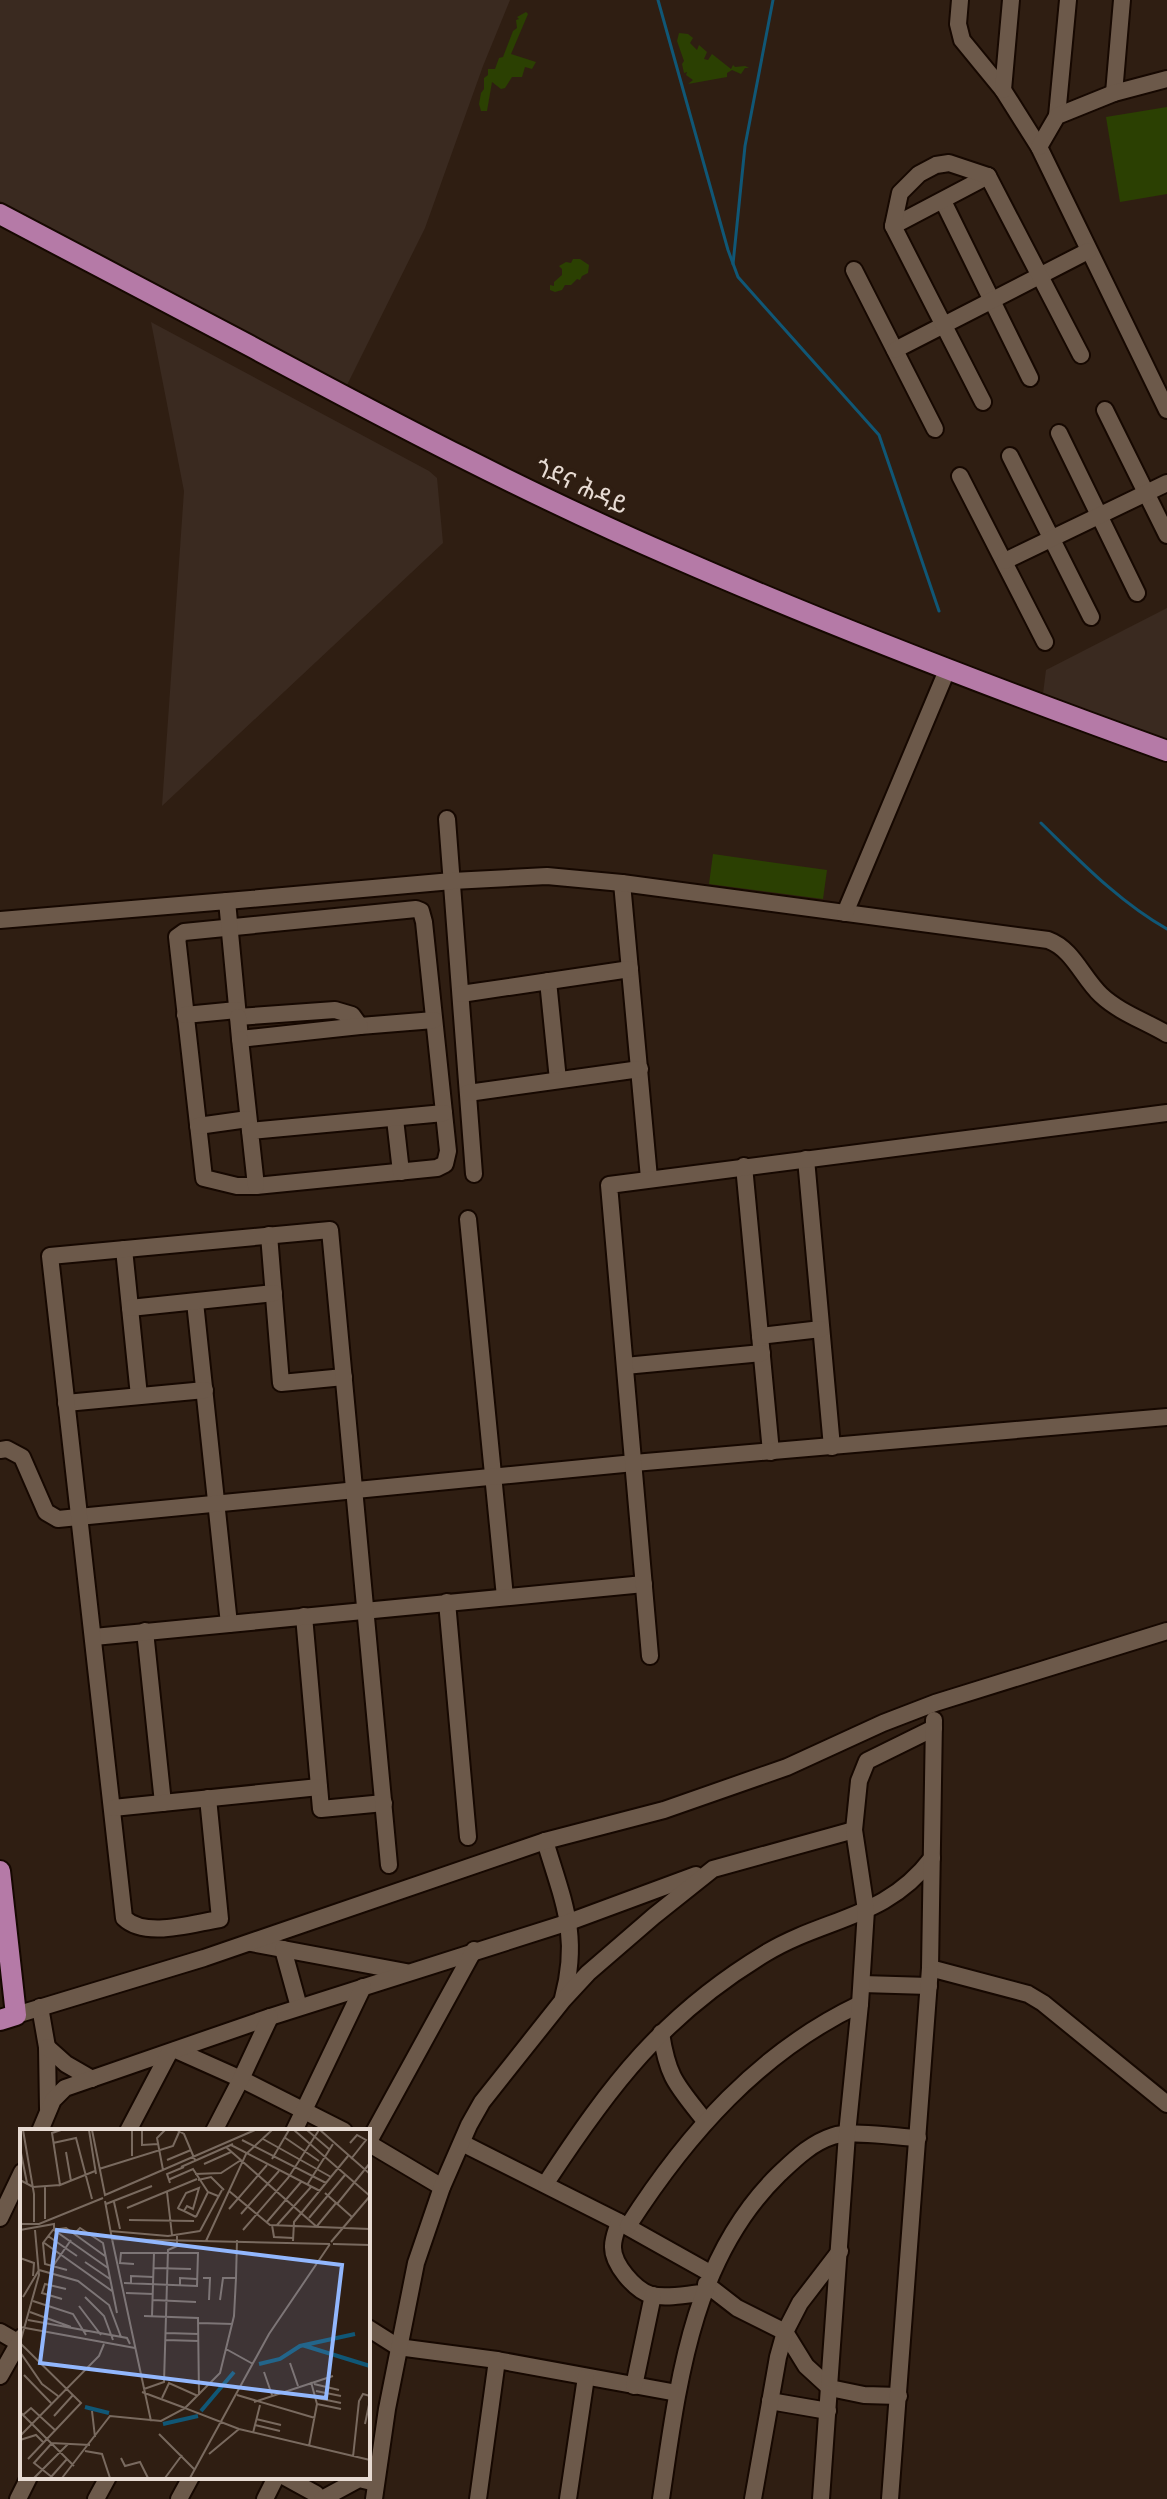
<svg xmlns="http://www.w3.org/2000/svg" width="1167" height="2499" font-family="'PT Sans','Noto Sans Ethiopic',sans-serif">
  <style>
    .commercial { fill: #3a2a20 }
    .green { fill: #2b4002 }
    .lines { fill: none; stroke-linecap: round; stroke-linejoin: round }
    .stream { stroke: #105776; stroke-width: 3 }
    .minor-casing { stroke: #160801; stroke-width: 20 }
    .major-casing { stroke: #160801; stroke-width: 24 }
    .minor { stroke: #6c594a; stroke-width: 16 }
    .major { stroke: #b57aa7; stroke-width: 20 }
    .labels { text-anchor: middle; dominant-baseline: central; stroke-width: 7; stroke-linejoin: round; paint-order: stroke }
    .street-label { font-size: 24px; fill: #e7dbd3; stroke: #2f1e12 }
    .inset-river { fill: none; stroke: #105776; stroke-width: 4 }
    .inset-road { fill: none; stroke: #796a5f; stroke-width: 2 }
    .view { fill: #92b7fd; fill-opacity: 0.15; stroke: #92b7fd; stroke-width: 4 }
    .inset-edge { fill: none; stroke: #e7dbd3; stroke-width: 4 }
  </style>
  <rect width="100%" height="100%" fill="#2f1e12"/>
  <g class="commercial">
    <polygon points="0,0 510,0 483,66 425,228 347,385 0,201"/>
    <polygon points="151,322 429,471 437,478 443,543 162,806 184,491"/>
    <polygon points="1167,608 1167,743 1042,702 1046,670"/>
  </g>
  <g class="green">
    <polygon points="526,12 528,14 511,54 536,62 532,69 525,67 522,77 512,77 505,88 501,89 492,82 487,111 481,111 479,104 481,93 484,89 484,78 488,75 488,69 495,69 499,58 503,57 513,31 517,28 516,20 519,19 517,17"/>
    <polygon points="679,33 688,34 693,38 690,43 697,50 699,45 707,52 704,59 708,60 712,54 731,69 733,65 735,67 745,66 749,68 745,68 741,74 732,70 727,73 727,77 688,84 693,80 686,75 687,72 684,73 682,64 684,61 677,41"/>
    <polygon points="1167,107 1167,194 1120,202 1106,117"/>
    <polygon points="573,259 580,259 589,265 588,273 582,276 580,280 577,279 571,285 565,285 562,290 555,292 550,290 550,285 554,286 554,282 562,275 562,269 559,266 566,262 571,263"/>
    <polygon points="713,854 827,870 823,899 709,884"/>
  </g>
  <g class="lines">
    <g class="stream">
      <polyline points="658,0 728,250 738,277 879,435 939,611"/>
      <polyline points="733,264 745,146 773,0"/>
      <path d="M1041 823C1080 861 1119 902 1167 929"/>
    </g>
    <g class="minor-casing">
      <g id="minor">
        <polyline points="960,0 958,24 962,40 1003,90 1039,147 1167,410"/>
        <polyline points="1003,90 1011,0"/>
        <polyline points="1114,93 1122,0"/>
        <polyline points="1057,116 1068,0"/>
        <polyline points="1039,147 1057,116 1114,93 1167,79"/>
        <polyline points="943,201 1030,378"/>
        <polyline points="893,226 988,176"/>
        <polyline points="854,270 935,429"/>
        <polyline points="895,350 1088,251"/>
        <polyline points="983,402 893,226 900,193 919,174 936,165 949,163 988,176 1081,355"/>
        <polyline points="1105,410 1167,535"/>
        <polyline points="1059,433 1137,593"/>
        <polyline points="1010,456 1091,617"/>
        <polyline points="960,476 1045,642"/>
        <polyline points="1005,561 1167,483"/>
        <polyline points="447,819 474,1174"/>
        <polyline points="622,883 649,1178"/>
        <path d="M227 901 452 881 547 876 622 883 1048 940C1073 949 1082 977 1101 995 1119 1012 1145 1021 1167 1034"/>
        <polygon points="416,909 421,911 424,922 448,1151 445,1164 437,1168 256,1186 237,1186 204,1178 177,937 184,932"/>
        <polyline points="845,913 948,668"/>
        <polyline points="0,920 227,901 238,1017 335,1010 352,1015 360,1026 434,1020"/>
        <polyline points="548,981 558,1080"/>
        <polyline points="461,994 630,969"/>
        <polyline points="185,1015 237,1010"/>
        <polyline points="238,1017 240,1039 360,1026"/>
        <polyline points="240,1039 250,1131"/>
        <polyline points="468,1093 640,1069"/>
        <polyline points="395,1119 401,1172"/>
        <polyline points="198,1126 248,1119"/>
        <polyline points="806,1159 832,1447"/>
        <polyline points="744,1166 771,1452"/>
        <polyline points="256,1186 250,1131 444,1113"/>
        <polyline points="468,1219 505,1597"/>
        <polyline points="269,1235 281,1383 344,1377"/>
        <polyline points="124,1249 139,1396"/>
        <polyline points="195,1302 229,1624"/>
        <polyline points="130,1308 274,1293"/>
        <polyline points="760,1336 821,1329"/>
        <polyline points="625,1366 762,1353"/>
        <polyline points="66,1403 205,1390"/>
        <polyline points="0,1450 7,1449 22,1457 46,1512 58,1519 634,1463 1167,1417"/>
        <polyline points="447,1602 468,1837"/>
        <polyline points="304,1616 321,1809 384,1803"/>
        <polyline points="145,1631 163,1803"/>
        <polyline points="94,1637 644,1584"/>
        <polyline points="650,1656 609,1185 1167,1113"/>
        <path d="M208 1798 220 1919C193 1923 146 1939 124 1918L50 1256 330 1230 389 1865"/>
        <polyline points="113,1808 319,1787"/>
        <path d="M545 1841C563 1901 580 1935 563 1998"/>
        <polyline points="251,1943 406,1972"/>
        <polyline points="283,1949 299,2007"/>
        <polyline points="930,1968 1028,1994 1043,2003 1167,2104"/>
        <polyline points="862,1984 929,1986"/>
        <polyline points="40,2007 47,2047 48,2109"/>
        <polyline points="16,2015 204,1958 545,1841 664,1810 787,1767 883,1723 935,1703 1167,1631"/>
        <path d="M661 2033C668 2079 677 2085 705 2121"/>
        <polyline points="47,2047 66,2064 92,2079"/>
        <polyline points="176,2050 241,2079 344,2131"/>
        <polyline points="40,2131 53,2100 65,2088 270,2017 569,1922 696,1875"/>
        <polyline points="128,2131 169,2053"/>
        <polyline points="214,2131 241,2079 270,2017"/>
        <polyline points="294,2131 363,1987"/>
        <polyline points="368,2143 474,1950"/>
        <polyline points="368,2143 442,2187"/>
        <polyline points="462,2143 619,2222 710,2273"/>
        <path d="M546 2183C610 2085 663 2015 766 1953 826 1917 886 1919 932 1858"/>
        <polyline points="0,2218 22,2172"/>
        <path d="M619 2222C617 2229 613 2238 613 2246 612 2264 635 2290 651 2295 667 2299 687 2294 703 2293"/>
        <path d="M628 2226C687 2134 759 2052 860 2004"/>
        <polyline points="706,2284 737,2308 785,2332 806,2366 830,2388 864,2395 899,2396"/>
        <polyline points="368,2328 398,2347 497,2360 677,2393"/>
        <polyline points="0,2332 19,2343"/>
        <polyline points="0,2376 22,2337"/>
        <polyline points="634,2386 653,2295"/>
        <polyline points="770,2401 828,2411"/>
        <polyline points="285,2477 316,2494"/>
        <polyline points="18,2499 29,2477"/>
        <polyline points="96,2499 108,2477"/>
        <polyline points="179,2499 191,2477"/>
        <polyline points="265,2499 276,2477"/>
        <polyline points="322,2499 359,2479 376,2483"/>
        <polyline points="374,2499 387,2409 416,2263 442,2187 469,2125 482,2102 563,2000 588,1973 654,1916 713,1869 854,1830"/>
        <polyline points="478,2499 497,2360"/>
        <polyline points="568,2499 586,2377"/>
        <path d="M661 2499C678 2384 691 2260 779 2174 795 2159 811 2143 833 2136 852 2130 896 2137 918 2138"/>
        <polyline points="753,2499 778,2357 785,2332 800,2303 840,2251"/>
        <polyline points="821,2499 847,2134 860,2004 866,1910 854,1830 859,1781 867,1761 934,1728"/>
        <polyline points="890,2499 930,1968 934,1720"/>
      </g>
    </g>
    <g class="major-casing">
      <g id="major">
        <path d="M0 214C84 259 168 302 252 347 390 421 530 495 674 557 836 628 1001 691 1167 751"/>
        <polyline points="0,1871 16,2015 0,2020"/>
      </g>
    </g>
    <use href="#minor" class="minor"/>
    <use href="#major" class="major"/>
  </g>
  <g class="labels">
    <g class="street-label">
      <text transform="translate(582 486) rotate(25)">ጎደና ሕዳይ</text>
    </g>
  </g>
  <g transform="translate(20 2129)">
    <rect width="350" height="350" fill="#2f1e12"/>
    <path class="inset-river" d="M282 216 350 237M239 235 260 230 280 217 335 205M65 278 89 284M181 282 214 243M143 295 178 287"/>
    <path class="inset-road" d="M3 1 14 65V93M41 1 32 4 40 56 75 42M69 1 76 45M72 1 85 66 235 1M122 1V16L138 15M157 1 164 5 175 31M274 1 350 67M287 1 309 20M300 1 350 45M264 8 299 32M243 10 311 48M222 11 306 54M33 14 56 9 72 70M330 14 337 6 346 11 331 30M211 16 300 62M206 18 297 98M0 19 7 54M46 23 51 52M112 27V1M252 30 269 1M147 31 171 21M184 35 211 23M161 38 213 15M79 40 153 17 160 1M143 41 137 9 145 1M175 45 201 44 221 31M0 51 13 58 40 56M148 51 173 40 188 63 198 67M178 51 191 48 204 61M150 54 147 45 164 38M287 56 313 15M25 57V90M209 62 250 96 350 100M147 63 152 106M305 64 332 88M85 72 92 110 310 115M94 73 100 100M86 75 132 57M317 75 350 34M107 79 177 50M209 80 247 36M164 82 167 77 173 80 179 59 166 64 158 79 159 80 164 82 176 88M221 85 259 42M176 88 188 63M289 89 325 46M109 91 174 92M246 94 281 53M0 95H19L83 69M252 96 254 108 273 109M257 96 291 58M297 97 316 74M0 101 34 95V101L88 139M223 101 268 49 299 1M90 102 148 107 180 102M180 102 202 61M54 105 60 99 83 114 97 184M28 107 57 127M92 110 131 292M186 112 226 25 252 1M273 112 274 93 328 27M23 113 92 162M311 113 350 67M313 115 350 116M0 129 14 134 13 147M65 133 90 150M33 137 51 111M134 139 171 140M47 141 25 135 23 114 33 101 46 99 85 127M183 149H190L189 171M104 154 177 157 178 124H101L100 134 114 135M111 155V147L133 148M160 156V149L177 150M106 164 133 165M3 168 19 141 58 152 89 176 101 208M65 168 84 187 93 211M42 170 22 164 25 155 46 160M133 171 176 173M200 171 203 149H216L217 111M13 172 53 185 66 206M59 177 81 206M10 183 51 198M124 187 178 189 179 266M132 187 134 124M8 191 107 209 110 215M179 194 213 195M0 198 115 219M146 204 179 205M145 211 179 212M206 220 233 235M0 223 22 255 38 267M270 234 278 257M244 243 252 266M4 246 31 274M294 255 319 261M124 260 144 253 148 121 157 117V107M296 262 321 267M122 263 165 279 200 244 214 187 216 149M217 266 295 289M142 269 149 254 178 267M297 269 321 274M234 273 313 247M297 275 321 280M72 282 75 308M0 283 54 337M3 286 11 279 36 302M34 287 53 266M236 290 261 296M345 295 350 271M235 296 260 302M233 304 240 276M139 305 175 341M0 307 79 227 84 215M0 311 16 306 24 314M31 314 70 316M32 314 14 334 33 349M289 317 297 275 291 253M65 322 82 325 90 349M189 325 219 300M333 328 339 272 343 265 350 267M101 329 105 337 120 333 128 349M8 330 61 274 0 214 19 146 15 101M31 348 47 330M14 349 48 315M42 349 90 287 141 292 165 279 219 300 350 331M145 349 162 326M170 349 249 205 310 115"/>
    <path class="view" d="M37 101 322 136 306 269 20 234Z"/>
    <rect width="350" height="350" class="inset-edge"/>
  </g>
</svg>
